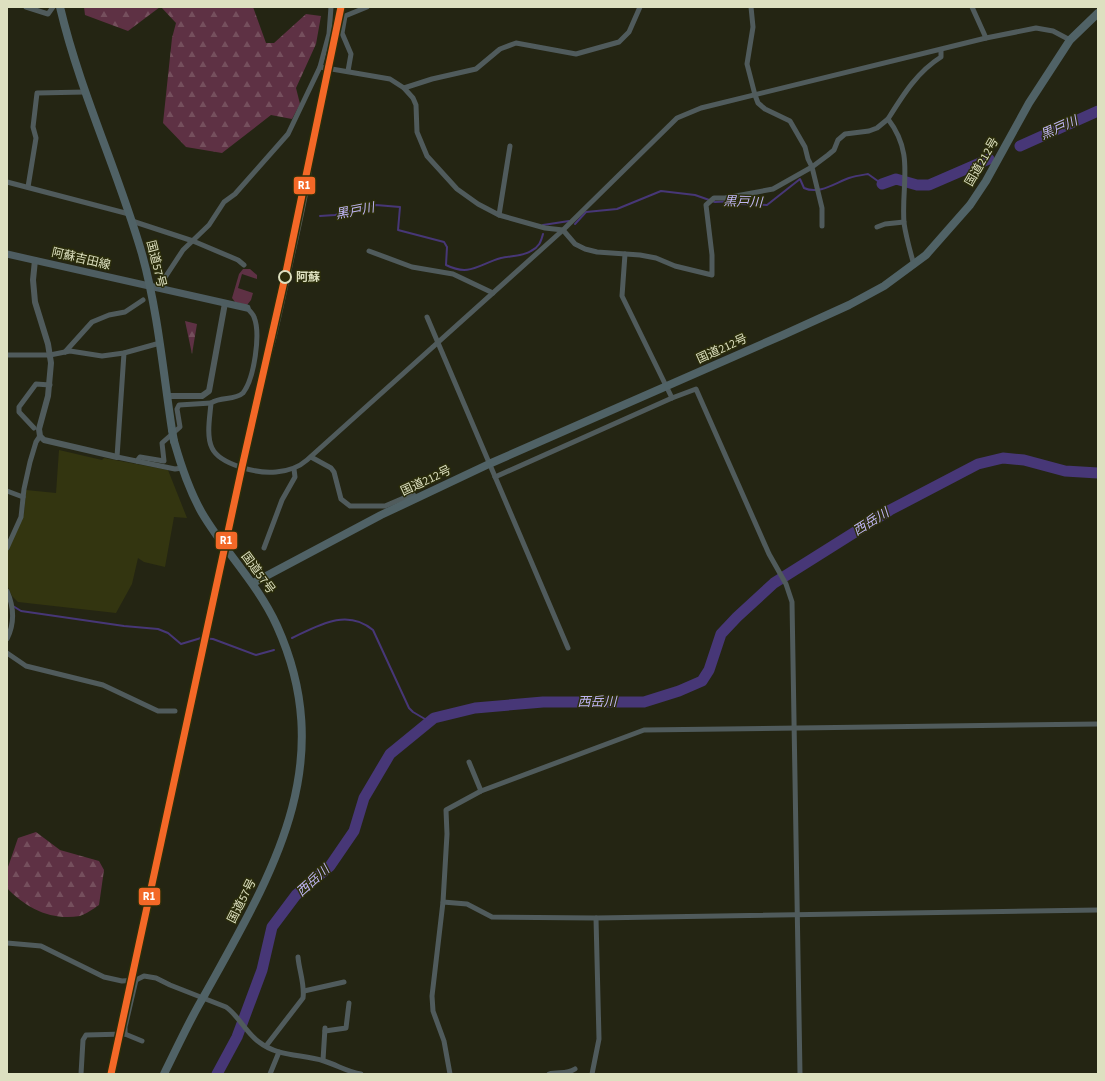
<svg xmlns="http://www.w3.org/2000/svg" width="1105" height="1081" font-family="'Source Sans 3','Noto Sans JP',sans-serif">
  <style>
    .built { fill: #333510 }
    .green { fill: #5e3144 }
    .forest { fill: url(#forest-firs) }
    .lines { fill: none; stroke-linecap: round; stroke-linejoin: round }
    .stream { stroke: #473777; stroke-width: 2 }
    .river { stroke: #473777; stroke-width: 11 }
    .minor { stroke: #505b5c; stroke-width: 5 }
    .tertiary { stroke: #505b5c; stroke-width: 6 }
    .secondary { stroke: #4e5d61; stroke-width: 7 }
    .trunk { stroke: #506266; stroke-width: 8 }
    .rail { stroke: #565c57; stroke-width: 2 }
    .trunk-bridge { stroke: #506266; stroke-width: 8 }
    .rail-1-casing { stroke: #2b2d0b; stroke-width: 10 }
    .rail-1 { stroke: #f36827; stroke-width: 7 }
    .stop-dot { fill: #2b2d0b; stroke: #dde0c0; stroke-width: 2 }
    .labels { text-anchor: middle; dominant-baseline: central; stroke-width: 3; stroke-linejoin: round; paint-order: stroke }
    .street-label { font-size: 12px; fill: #dde0c0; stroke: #2b2d0b }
    .stop-label { font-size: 12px; font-weight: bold; fill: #dde0c0; stroke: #2b2d0b; text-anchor: start }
    .water-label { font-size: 13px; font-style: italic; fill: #bfb5f4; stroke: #2b2d0b }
    .line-badge { stroke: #2b2d0b; stroke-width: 1.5 }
    .badge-label { font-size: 11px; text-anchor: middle; font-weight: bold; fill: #fff }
  </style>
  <defs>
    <pattern id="forest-firs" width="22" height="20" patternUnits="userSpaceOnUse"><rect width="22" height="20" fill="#5e3144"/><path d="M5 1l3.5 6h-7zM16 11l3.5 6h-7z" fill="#754f5d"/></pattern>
  </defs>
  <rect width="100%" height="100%" fill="#242513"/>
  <polygon class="built" points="59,450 102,460 104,458 168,470 187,518 174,517 165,567 144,562 138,558 132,584 116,613 18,602 12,596 7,585 7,552 24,514 26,490 56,493"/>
  <polygon class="green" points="243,269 250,269 257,275 257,279 242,274 238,288 253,293 251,300 247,305 235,302 232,298 239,274"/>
  <g class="forest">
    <polygon points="84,7 160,7 128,31 85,15"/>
    <polygon points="161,7 253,7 266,43 274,43 306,14 321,16 316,44 296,88 300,104 292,119 271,115 222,153 186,147 163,123 172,38 176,23"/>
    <polygon points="185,321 197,324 192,354"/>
    <path d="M36 832 60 850 99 861 104 870 99 905C93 909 86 914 80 916 51 921 26 908 7 888V870L18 838Z"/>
  </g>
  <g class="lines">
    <g class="stream">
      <path d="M320 216 335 215 376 205 400 207 398 230 444 242 447 247 446 265C470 277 479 264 501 258 510 256 524 256 531 251 539 247 541 242 543 234"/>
      <path d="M575 224 586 212 617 209 661 191 695 195 715 202 735 201 740 204 767 205 800 179 804 188C819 195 835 183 849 178 855 176 862 175 868 174L882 184"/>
      <polyline points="543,225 569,221"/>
      <polyline points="13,606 21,611 124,626 158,629 168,633 181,644 201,638 213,639 256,655 274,650"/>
      <path d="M292 638C319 625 347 608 373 630L409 708 413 712 430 722"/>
    </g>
    <g class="river">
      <polyline points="1020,146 1098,111"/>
      <polyline points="882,184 896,179 917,185 929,185 989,159"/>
      <polyline points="217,1074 237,1037 262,970 272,927 296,895 330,866 354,831 364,798 390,754 434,718 475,708 543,702 644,702 679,691 702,681 709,670 721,634 737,617 774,583 890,510 978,464 1003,458 1024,460 1065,471 1098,473"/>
    </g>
    <g class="minor">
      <polyline points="26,7 48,14 53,7"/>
      <polyline points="972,7 986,38"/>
      <polyline points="320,67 390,79 404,88 432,79 476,69 500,49 516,43 576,54 619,42 629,32 640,7"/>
      <polyline points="348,71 351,54 342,33 345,16 367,7"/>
      <polyline points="404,88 413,98 416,105 417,132 427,156 457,189 478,204 499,215 545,228 563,230 575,244 585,249 597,252 640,255 656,258 675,266 712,275 712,255 706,205 714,198 725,198 773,189 812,167 808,159 805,147 790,121 765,109 758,103 755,95 747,64 753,27 751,7"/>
      <polyline points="7,182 129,214"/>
      <polyline points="28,187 36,138 33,127 37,93 85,92"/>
      <polyline points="499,215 510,146"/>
      <polyline points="132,221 193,241 238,260 244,265"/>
      <polyline points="822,226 822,208 812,167 828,155 834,150 838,140 845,134 869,131 877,128 888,119"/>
      <polyline points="877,227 885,224 904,222"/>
      <polyline points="369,251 412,267 453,274 493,293"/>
      <polyline points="625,254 622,296 672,398 696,389 769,554 786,584 792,602 800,1074"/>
      <path d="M914 265C910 251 906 237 904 223 901 183 915 154 888 119 903 95 917 72 941 57V50"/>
      <polyline points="164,279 183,250 209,225 224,202 235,194 288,134 320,67 329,34 331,7"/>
      <path d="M247 308C249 310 253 314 254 317 261 334 254 379 243 393 234 401 221 396 211 403 210 416 206 436 212 448 220 465 259 474 276 472 288 471 298 468 307 460L563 230 677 118 701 108 986 38 1036 28 1053 31 1070 40"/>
      <polyline points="427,317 568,648"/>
      <polyline points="65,352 92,322 109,315 125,312 143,300"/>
      <polyline points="124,353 117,457 175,469 182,468"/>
      <polyline points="7,355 50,355 70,351 102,356 124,353 160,343"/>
      <polyline points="34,428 19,412 19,407 36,384 50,385"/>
      <polyline points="311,457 331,468 334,472 341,499 350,506 385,506 413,494 416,499"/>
      <polyline points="137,461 140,457 164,461 162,443 180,427 177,409 179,405 211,403"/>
      <polyline points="495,477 672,398"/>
      <polyline points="7,491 23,497"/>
      <polyline points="7,548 21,517 24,489 30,462 36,442 40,436"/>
      <polyline points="264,548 282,500 295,477 294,469"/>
      <path d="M7 591C14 607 15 623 7 639"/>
      <polyline points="7,653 26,666 103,685 158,711 175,711"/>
      <polyline points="469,762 481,791"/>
      <polyline points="443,902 467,904 492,917 596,918 1098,910"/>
      <path d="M7 943 41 946 104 977 122 981 136 980 144 976 156 978 170 985 226 1007C239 1016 246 1033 259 1042 278 1057 302 1054 324 1061 337 1065 348 1072 361 1074"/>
      <polyline points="304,991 344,982"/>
      <polyline points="325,1031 346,1028 349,1003"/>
      <polyline points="125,1034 142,1041"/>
      <path d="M266 1046 303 998C305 985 299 970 298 957"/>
      <polyline points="323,1060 325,1028"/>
      <polyline points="81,1074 83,1040 86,1035 125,1034 125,1027 136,980"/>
      <polyline points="270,1074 279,1052"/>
      <polyline points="450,1074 444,1041 433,1011 432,996 443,902 447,834 446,810 481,791 644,730 1098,724"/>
      <path d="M549 1074C558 1071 566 1075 575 1069"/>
      <polyline points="592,1074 599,1039 596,918"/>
    </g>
    <g class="tertiary">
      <polyline points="35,260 33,280 35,302 48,344 51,363 48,396 39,429 40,436 44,440 117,457"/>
      <polyline points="167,396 202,396 209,391 225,303"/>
    </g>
    <polyline class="secondary" points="7,254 247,308"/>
    <g class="trunk">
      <path d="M60 7C80 92 118 171 142 254 158 312 163 371 172 430"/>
      <polyline points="253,583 381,515 489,464 783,335 849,305 884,286 926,255 970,205 986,181 1029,103 1070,40 1098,13"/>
      <path d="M164 1074C177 1048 189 1021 204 996 271 875 340 766 277 626 258 584 225 552 202 513 189 490 181 466 174 441"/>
    </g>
    <path class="rail" d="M257 399C273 356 282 309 292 264 301 222 312 181 314 138"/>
    <polyline class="trunk-bridge" points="172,430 174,441"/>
    <g class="rail-1-casing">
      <polyline id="rail-1" points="111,1074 242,467 285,277 341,7"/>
    </g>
    <use href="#rail-1" class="rail-1"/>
  </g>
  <circle class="stop-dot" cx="285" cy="277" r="6"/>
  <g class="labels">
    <g class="street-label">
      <text transform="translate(982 162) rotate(-60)">国道212号</text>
      <text transform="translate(81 259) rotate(13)">阿蘇吉田線</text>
      <text transform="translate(156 264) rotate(76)">国道57号</text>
      <text transform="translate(722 349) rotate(-24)">国道212号</text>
      <text transform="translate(426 481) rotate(-25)">国道212号</text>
      <text transform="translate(258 573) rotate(54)">国道57号</text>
      <text transform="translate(242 901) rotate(-63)">国道57号</text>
    </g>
    <g class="stop-label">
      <text x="296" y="277">阿蘇</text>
    </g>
    <g class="water-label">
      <text transform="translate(1059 128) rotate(-24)">黒戸川</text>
      <text transform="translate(743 202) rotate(2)">黒戸川</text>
      <text transform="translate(355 211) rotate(-11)">黒戸川</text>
      <text transform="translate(871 522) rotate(-32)">西岳川</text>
      <text x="597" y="702">西岳川</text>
      <text transform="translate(313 881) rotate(-42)">西岳川</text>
    </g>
  </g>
  <g class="line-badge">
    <rect x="293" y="176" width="23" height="19" rx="4" fill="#f36827"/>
    <rect x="215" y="531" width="23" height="19" rx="4" fill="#f36827"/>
    <rect x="138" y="887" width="23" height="19" rx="4" fill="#f36827"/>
  </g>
  <g class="badge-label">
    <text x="304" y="189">R1</text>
    <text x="226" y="544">R1</text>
    <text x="149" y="900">R1</text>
  </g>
  <rect width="1105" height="1081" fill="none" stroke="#dde0c0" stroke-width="16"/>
</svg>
